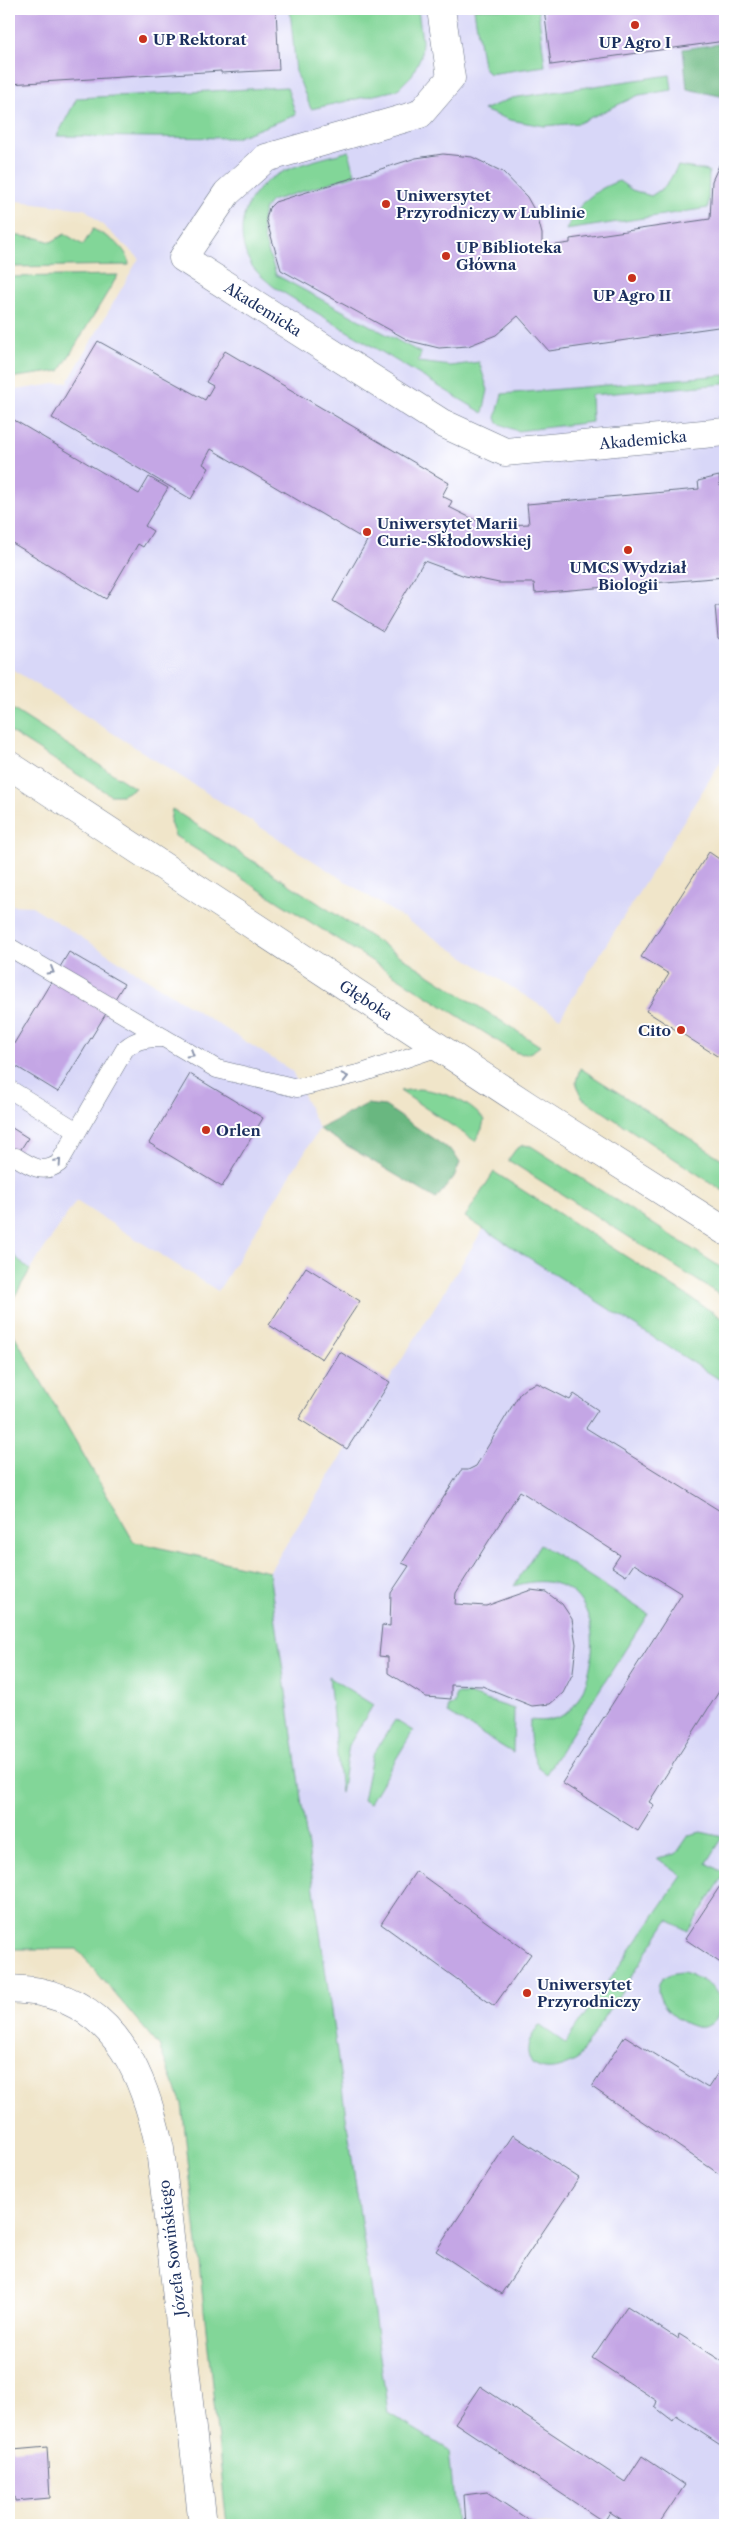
<svg xmlns="http://www.w3.org/2000/svg" width="734" height="2534" font-family="'Libre Caslon Text',serif">
  <style>
    .built { fill: #d8d7f8 }
    .green { fill: #82d698; stroke: #4e827b }
    .forest { fill: #69b780; stroke: #42736f }
    .building { fill: #c4a6e5 }
    .lines { fill: none; stroke-linecap: round; stroke-linejoin: round }
    .service-casing { stroke: #666f83; stroke-width: 19 }
    .minor-casing { stroke: #666f83; stroke-width: 29 }
    .tertiary-casing { stroke: #666f83; stroke-width: 29 }
    .service { stroke: #fff; stroke-width: 18 }
    .minor { stroke: #fff; stroke-width: 28 }
    .tertiary { stroke: #fff; stroke-width: 28 }
    .oneway { stroke: #8d97ae }
    .poi-dot { fill: #c8321e; stroke: #fff; stroke-width: 2 }
    .labels { text-anchor: middle; dominant-baseline: central; stroke-width: 4; stroke-linejoin: round; paint-order: stroke }
    .poi-label { font-size: 15px; font-weight: bold; fill: #1b2f5e; stroke: #fff; text-anchor: start }
    .street-label { font-size: 15px; fill: #1b2f5e; stroke: #fff }
  </style>
  <rect width="100%" height="100%" fill="#fff"/>
  <filter id="ink" filterUnits="userSpaceOnUse"><feTurbulence type="fractalNoise" baseFrequency=".02" numOctaves="2"/><feDisplacementMap in="SourceGraphic" scale="10" xChannelSelector="R" yChannelSelector="G"/><feConvolveMatrix kernelMatrix="1 2 1 2 8 2 1 2 1" color-interpolation-filters="sRGB"/></filter>
  <filter id="wash" filterUnits="userSpaceOnUse"><feTurbulence type="fractalNoise" baseFrequency=".0096" numOctaves="4" result="noise"/><feDisplacementMap in="SourceGraphic" scale="20" xChannelSelector="R" yChannelSelector="G"/><feGaussianBlur stdDeviation="1.12" result="paint"/><feColorMatrix in="noise" values="0 0 0 0 0 0 0 0 0 0 0 0 0 0 0 0 0 1.4 0 .05"/><feComposite in="paint" operator="in"/></filter>
  <g filter="url(#wash)">
    <rect width="100%" height="100%" fill="#f0e5c9"/>
    <g class="built">
      <polygon points="9,9 725,9 725,755 560,1018 9,667 9,391 68,382 139,258 85,209 9,200"/>
      <polygon points="9,905 32,906 292,1071 319,1129 218,1291 76,1201 30,1270 9,1251"/>
      <polygon points="484,1228 725,1383 725,2525 332,2525 449,2450 388,2414 269,1572"/>
    </g>
    <g class="green">
      <polygon points="290,9 418,9 422,41 421,56 412,75 397,90 311,109 296,72"/>
      <polygon points="474,9 538,9 545,66 489,74 483,66"/>
      <polygon points="670,75 672,90 639,95 579,123 544,126 510,120 483,110 512,98"/>
      <polygon points="287,87 296,115 235,138 57,136 77,98"/>
      <path d="M349 151 355 175 271 201C251 219 270 253 276 275L421 353 418 362 451 366 479 362 488 390 483 413 274 287C267 281 258 274 252 266 232 234 243 193 277 175 298 163 326 158 349 151Z"/>
      <path d="M678 166 709 171 708 208 566 230C577 205 593 190 619 181L632 190 651 196 666 186Z"/>
      <path d="M93 229C107 237 128 246 129 265L9 267V235L38 238 51 242 65 234 83 245Z"/>
      <polygon points="118,275 60,371 9,378 9,277"/>
      <polygon points="725,375 725,384 591,395 592,422 517,431 498,423 496,418 502,394"/>
      <polygon points="9,707 135,788 122,795 110,795 9,731"/>
      <path d="M172 809 540 1046C531 1053 526 1056 515 1052L175 836 170 822Z"/>
      <polygon points="580,1068 725,1161 725,1192 582,1098 576,1082"/>
      <path d="M419 1089C442 1091 469 1101 484 1120L482 1129 475 1141 400 1091Z"/>
      <polygon points="523,1145 531,1146 725,1270 725,1298 508,1160 516,1149"/>
      <polygon points="494,1172 725,1320 725,1383 465,1217"/>
      <polygon points="9,1251 30,1270 9,1306"/>
      <polygon points="9,1326 134,1542 269,1572 388,2413 449,2450 456,2525 227,2525 182,2104 159,2046 77,1949 9,1949"/>
      <path d="M540 1544 648 1614 546 1774C531 1765 529 1736 530 1720 544 1722 559 1720 570 1710 582 1698 588 1679 591 1662 599 1608 572 1568 514 1586Z"/>
      <polygon points="329,1677 373,1705 349,1745 341,1793"/>
      <polygon points="456,1694 468,1694 514,1709 513,1753 448,1713 448,1706 455,1705"/>
      <polygon points="395,1720 413,1731 369,1804 363,1800 372,1756"/>
      <path d="M701 1832 723 1837 707 1863 725 1874 688 1931 668 1920 577 2060C561 2068 548 2074 532 2064 523 2048 530 2039 539 2025L565 2043 682 1876 657 1858 676 1854 689 1835Z"/>
      <path d="M684 1972C694 1976 710 1983 716 1992 727 2007 715 2030 697 2027 666 2022 634 1974 684 1972Z"/>
    </g>
    <g class="forest">
      <polygon points="725,43 725,97 687,89 683,49"/>
      <polygon points="367,1104 385,1106 453,1152 460,1163 454,1177 436,1199 319,1129"/>
    </g>
    <g id="blocks">
      <g class="building">
        <polygon points="9,9 276,9 279,70 221,73 221,71 9,84"/>
        <polygon points="544,9 725,9 725,41 551,65"/>
        <polygon points="725,152 725,326 549,351 518,316 496,335 468,346 439,348 410,341 281,270 266,219 269,208 275,202 416,158 443,154 472,157 503,172 527,197 537,215 542,234 542,247 570,243 570,239 710,219 712,181"/>
        <polygon points="98,341 205,400 213,386 206,382 225,351 449,483 442,496 452,501 449,507 475,520 506,525 529,524 527,504 699,489 698,481 719,476 720,486 725,486 725,577 535,593 534,583 499,583 465,576 424,561 383,631 333,601 367,541 211,449 203,464 209,468 191,499 52,418"/>
        <polygon points="9,417 139,494 149,477 168,488 145,526 153,531 143,547 138,544 106,599 9,541"/>
        <polygon points="715,606 725,606 725,642 718,638"/>
        <polygon points="709,852 725,863 725,1061 646,1011 669,974 641,957"/>
        <polygon points="69,952 124,984 58,1092 9,1062 9,1052"/>
        <polygon points="190,1074 263,1118 222,1187 149,1143"/>
        <polygon points="9,1126 28,1138 9,1168"/>
        <polygon points="306,1267 360,1301 322,1359 269,1325"/>
        <polygon points="340,1352 390,1382 347,1449 299,1419"/>
        <polygon points="537,1383 570,1400 574,1394 598,1410 586,1428 725,1514 725,1682 649,1802 654,1805 638,1831 562,1783 682,1594 634,1564 626,1576 612,1567 620,1555 520,1491 456,1593 455,1604 486,1606 531,1590 546,1592 562,1604 572,1619 576,1644 573,1673 563,1693 550,1704 532,1706 482,1686 451,1685 451,1699 426,1697 388,1673 388,1657 379,1656 382,1625 390,1626 391,1593 409,1566 402,1563 461,1470 468,1470 476,1466 520,1393 527,1387"/>
        <polygon points="416,1871 531,1954 494,2006 381,1924"/>
        <polygon points="720,1886 725,1890 725,1966 685,1939"/>
        <polygon points="625,2036 708,2088 725,2062 725,2178 592,2087"/>
        <polygon points="513,2135 579,2178 501,2294 436,2251"/>
        <polygon points="627,2306 678,2339 679,2334 725,2363 725,2448 676,2416 673,2421 655,2407 657,2401 592,2358"/>
        <polygon points="480,2386 625,2482 642,2456 685,2485 658,2525 630,2525 610,2512 604,2522 455,2423"/>
        <polygon points="9,2442 12,2442 13,2450 47,2447 50,2498 15,2501 15,2497 9,2498"/>
        <polygon points="487,2492 536,2525 466,2525 464,2495"/>
      </g>
    </g>
  </g>
  <g filter="url(#ink)">
    <use href="#blocks" fill-opacity="0" stroke="#666f83" stroke-width="1"/>
    <g class="lines">
      <g class="service-casing">
        <g id="service">
          <polyline points="9,947 217,1069 297,1088 362,1073 439,1047"/>
          <polyline points="9,1089 77,1131"/>
          <path d="M16 1157C30 1166 44 1175 59 1163L125 1049C137 1038 149 1038 164 1038"/>
        </g>
      </g>
      <g class="minor-casing">
        <g id="minor">
          <polyline points="441,9 451,78 420,114 266,158 227,193 183,258 442,423 505,452 725,432"/>
          <path d="M9 1989C19 1990 30 1990 40 1992 119 2008 145 2079 160 2149L203 2525"/>
        </g>
      </g>
      <g class="tertiary-casing">
        <polyline id="tertiary" points="9,765 528,1106 725,1231"/>
      </g>
      <use href="#service" class="service"/>
      <use href="#minor" class="minor"/>
      <use href="#tertiary" class="tertiary"/>
    </g>
    <defs><path id="oneway-chevron" d="M-2-3.5L2.5 0L-2 3.5" fill="none" stroke-width="1.6" stroke-linecap="round" stroke-linejoin="round" transform="scale(1.25)"/></defs>
    <g class="oneway">
      <use href="#oneway-chevron" transform="translate(51 971) rotate(30)"/>
      <use href="#oneway-chevron" transform="translate(191 1054) rotate(31)"/>
      <use href="#oneway-chevron" transform="translate(345 1077) rotate(-13)"/>
      <use href="#oneway-chevron" transform="translate(58 1162) rotate(-48)"/>
    </g>
  </g>
  <g class="poi-dot">
    <circle cx="635" cy="25" r="5"/>
    <circle cx="143" cy="39" r="5"/>
    <circle cx="386" cy="204" r="5"/>
    <circle cx="446" cy="256" r="5"/>
    <circle cx="632" cy="278" r="5"/>
    <circle cx="367" cy="532" r="5"/>
    <circle cx="628" cy="550" r="5"/>
    <circle cx="681" cy="1030" r="5"/>
    <circle cx="206" cy="1130" r="5"/>
    <circle cx="527" cy="1993" r="5"/>
  </g>
  <g class="labels">
    <g class="poi-label">
      <text x="153" y="39">UP Rektorat</text>
      <text x="635" y="42" text-anchor="middle">UP Agro I</text>
      <text x="396" y="195">Uniwersytet<tspan x="396" dy="17">Przyrodniczy w Lublinie</tspan></text>
      <text x="456" y="247">UP Biblioteka<tspan x="456" dy="17">Główna</tspan></text>
      <text x="632" y="295" text-anchor="middle">UP Agro II</text>
      <text x="377" y="523">Uniwersytet Marii<tspan x="377" dy="17">Curie-Skłodowskiej</tspan></text>
      <text x="628" y="567" text-anchor="middle">UMCS Wydział<tspan x="628" dy="17">Biologii</tspan></text>
      <text x="671" y="1030" text-anchor="end">Cito</text>
      <text x="216" y="1130">Orlen</text>
      <text x="537" y="1984">Uniwersytet<tspan x="537" dy="17">Przyrodniczy</tspan></text>
    </g>
    <g class="street-label">
      <text transform="translate(263 309) rotate(32)">Akademicka</text>
      <text transform="translate(643 440) rotate(-5)">Akademicka</text>
      <text transform="translate(366 1000) rotate(33)">Głęboka</text>
      <text transform="translate(172 2248) rotate(-97)">Józefa Sowińskiego</text>
    </g>
  </g>
  <rect width="734" height="2534" fill="none" stroke="#fff" stroke-width="30"/>
</svg>
